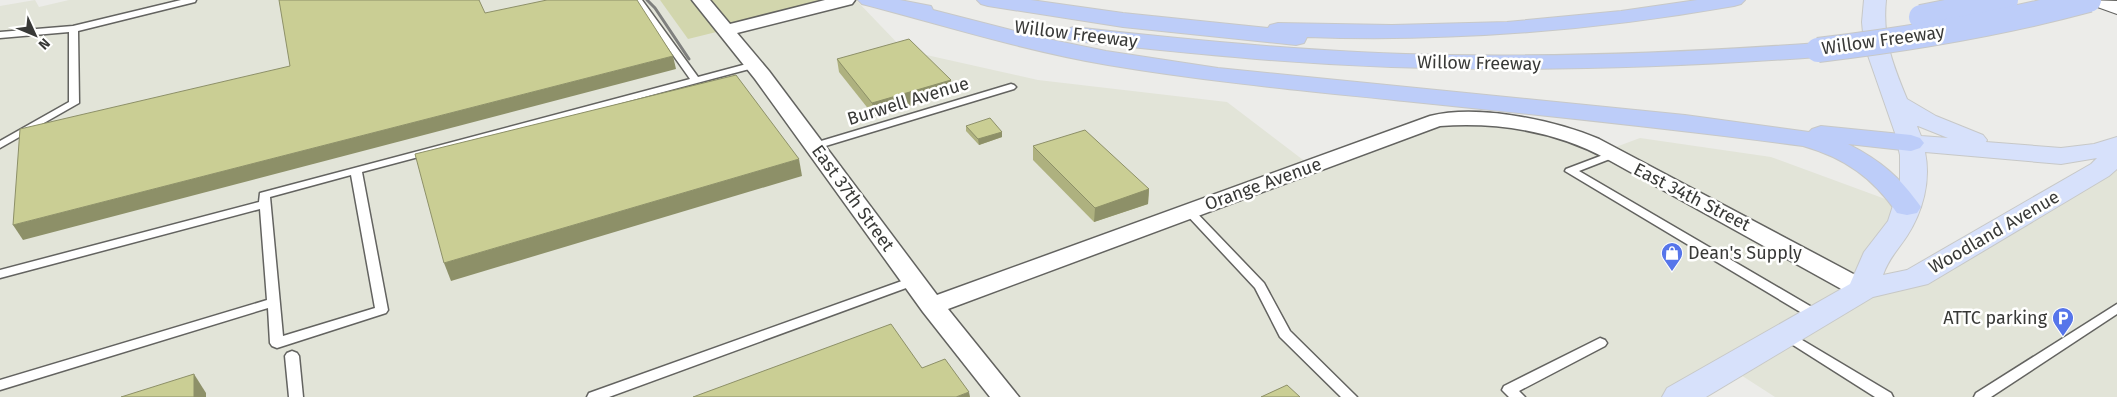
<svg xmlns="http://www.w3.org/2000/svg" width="2117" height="397" font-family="'Fira Sans',sans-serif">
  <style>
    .built { fill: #e2e4d8 }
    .green { fill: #d2d6ad }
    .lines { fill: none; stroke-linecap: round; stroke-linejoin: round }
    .service-casing { stroke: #636360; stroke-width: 3 }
    .minor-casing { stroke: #636360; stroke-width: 3 }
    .secondary-casing { stroke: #636360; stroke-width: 2 }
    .primary-casing { stroke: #c7c8c7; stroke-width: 2 }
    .motorway-casing { stroke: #c7c8c7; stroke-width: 2 }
    .service { fill: #fff; fill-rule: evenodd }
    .minor { fill: #fff; fill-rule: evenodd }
    .secondary { fill: #fff; fill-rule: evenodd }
    .primary { fill: #d7e1fb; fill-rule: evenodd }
    .motorway { fill: #bdcdf9; fill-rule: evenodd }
    .rail { stroke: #7f807e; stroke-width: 3 }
    .motorway-bridge-casing { stroke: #c7c8c7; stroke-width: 26; stroke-linecap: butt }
    .motorway-bridge { stroke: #bdcdf9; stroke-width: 24 }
    .wall { fill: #aeb17f }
    .shaded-wall { fill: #8d9068 }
    .building { fill: #cace94; stroke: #8d9068 }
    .labels { text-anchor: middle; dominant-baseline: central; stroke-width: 5; stroke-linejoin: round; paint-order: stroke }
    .street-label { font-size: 18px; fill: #383937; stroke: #fffffe }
    .poi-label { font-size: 18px; fill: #383937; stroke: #fffffe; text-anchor: start }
  </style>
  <rect width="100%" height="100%" fill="#ecece9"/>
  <polygon class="built" points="35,0 39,7 69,0 660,0 665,4 856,0 904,50 1038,80 1227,102 1311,166 1437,120 1513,121 1605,151 1640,138 1771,157 1907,207 1863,290 1917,277 2117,155 2117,397 1775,397 1730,368 1679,397 0,397 0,6"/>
  <polygon class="green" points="660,0 846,0 688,39"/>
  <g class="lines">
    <g class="service-casing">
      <g id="service">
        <polygon points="181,0 196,0 195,2 78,31 79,103 0,148 0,141 69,102 69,32 0,38 0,32 73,26"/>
        <path d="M634 0H642L698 77 754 62 759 65 757 67 362 172 388 310 386 313 277 348 272 346 270 343 268 308 0 390V380L267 300 260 209 0 278V270L259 202 260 193 690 79ZM351 175 375 308 283 336 270 197Z"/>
        <polygon points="1011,84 1014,85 1016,87 1014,89 819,148 811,148 810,146 811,144"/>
        <polygon points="1611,152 1616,155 1615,157 1579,171 1822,313 1823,316 1822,319 1812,319 1565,171 1566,169"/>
        <polygon points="1189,208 1193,209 1264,283 1290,331 1357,397 1341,397 1280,337 1255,288 1185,213 1183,211 1185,209"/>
        <polygon points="913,277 917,278 919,281 917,284 609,397 587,397 589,393"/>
        <polygon points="2117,304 2117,314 1991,397 1974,397 1976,393"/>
        <polygon points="1787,331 1891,393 1893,397 1875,397 1782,338 1780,335 1782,332"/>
        <polygon points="1600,338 1605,340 1607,343 1605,346 1519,391 1525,397 1509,397 1502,390 1504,386"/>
        <polygon points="292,351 297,353 299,356 303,397 289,397 285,356 287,353"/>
      </g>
    </g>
    <g class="minor-casing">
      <path id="minor" d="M692 0H710L730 24 825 0H855L852 4 737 33 769 71 937 295 1430 116C1478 104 1554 120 1599 139L1846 270 1872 284 1875 290 1872 296 1863 298 1854 296 1607 159C1555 131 1499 122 1440 126L948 309 1019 397H990L923 312 755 79Z"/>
    </g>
    <g class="secondary-casing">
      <polygon id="secondary" points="2085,0 2117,1 2117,14 2089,4"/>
    </g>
    <g class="primary-casing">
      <path id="primary" d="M1864 0H1886C1882 38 1893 65 1907 99L1936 116 1983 135 1987 140 1986 142 2061 148 2094 144 2117 137V169L2109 176 1928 284 1873 297 1706 397H1662L1667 388 1850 284 1864 252 1888 221 1900 184V155L1895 133 1864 44 1862 22ZM1917 126H1918L1948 138 1921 136ZM1925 152 2061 164 2097 158 2091 164 1907 270 1883 275C1889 258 1897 251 1907 236 1923 211 1931 181 1925 152Z"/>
    </g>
    <g class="motorway-casing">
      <g id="motorway">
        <path d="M858 0H900L931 6 933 10 1038 37 1106 51 1218 68 1685 115 1809 132 1812 129 1821 126 1911 135 1920 138 1924 143 1920 148 1911 151 1848 144C1881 161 1900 177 1921 207L1917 213 1907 215 1897 213C1873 178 1845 158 1803 146 1667 128 1530 114 1394 100 1298 90 1203 81 1108 65 1025 51 943 25 862 4Z"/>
        <path d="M977 0H1031L1123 13 1268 28 1270 25 1278 23 1392 25 1507 22 1621 11 1697 0H1745L1741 4 1734 6C1592 31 1450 42 1307 37L1304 43 1296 45 1123 27 988 6 981 4Z"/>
        <path d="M1074 27C1198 41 1323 53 1447 55 1571 57 1694 52 1818 43L1826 45 1829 50 1826 55 1818 57C1624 71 1430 75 1235 57 1198 54 1160 50 1122 46 1104 44 1084 43 1066 39L1063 34 1066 29Z"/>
      </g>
    </g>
    <use href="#service" class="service"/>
    <use href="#minor" class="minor"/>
    <use href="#secondary" class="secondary"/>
    <use href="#primary" class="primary"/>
    <use href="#motorway" class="motorway"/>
    <polyline class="rail" points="647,0 655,8 689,59"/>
    <g class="motorway-bridge-casing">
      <g id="motorway-bridge">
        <polyline points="1921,17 2006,0"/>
        <path d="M1818 50C1910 39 2000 24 2089 0"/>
      </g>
    </g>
    <use href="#motorway-bridge" class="motorway-bridge"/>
  </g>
  <g class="wall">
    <polygon points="837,59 951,80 952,94 874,116 839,72"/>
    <polygon points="966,126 1002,132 1002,137 979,145 966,131"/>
    <polygon points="1033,146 1149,189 1148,204 1094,222 1033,160"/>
  </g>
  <g class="shaded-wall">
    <polygon points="673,56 676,69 23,240 13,225"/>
    <polygon points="951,80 952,94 874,116 872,103"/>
    <polygon points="1002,132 1002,137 979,145 978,139"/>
    <polygon points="799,159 802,176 451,281 444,263"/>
    <polygon points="1149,189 1148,204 1094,222 1095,208"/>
    <polygon points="194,374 206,393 206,397 194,397"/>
    <polygon points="969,392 970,397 956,397"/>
  </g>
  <g class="building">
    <polygon points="279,0 479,0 485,13 547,0 637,0 673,56 13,225 20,129 290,66"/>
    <polygon points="909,39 951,80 872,103 837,59"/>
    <polygon points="736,75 799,159 444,263 415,154"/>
    <polygon points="990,118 1002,132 978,139 966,126"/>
    <polygon points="1085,130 1149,189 1095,208 1033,146"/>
    <polygon points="891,324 922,368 945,359 969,392 956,397 693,397"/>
    <polygon points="194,374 194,397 121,397"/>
    <polygon points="1287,385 1300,397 1261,397"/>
  </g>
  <defs>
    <g id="shop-pin" transform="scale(1.125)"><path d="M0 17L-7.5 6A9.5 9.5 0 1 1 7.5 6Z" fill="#5675ea" stroke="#fffffe"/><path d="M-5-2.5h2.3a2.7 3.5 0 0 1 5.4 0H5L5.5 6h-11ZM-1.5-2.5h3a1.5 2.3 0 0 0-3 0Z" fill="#fff"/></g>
    <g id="parking-pin" transform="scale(1.125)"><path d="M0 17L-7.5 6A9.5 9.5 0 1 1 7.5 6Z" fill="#5675ea" stroke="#fffffe"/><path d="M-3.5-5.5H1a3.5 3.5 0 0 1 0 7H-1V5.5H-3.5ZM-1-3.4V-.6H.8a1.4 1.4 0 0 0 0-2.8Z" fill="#fff"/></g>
  </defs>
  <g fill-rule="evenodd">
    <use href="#shop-pin" x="1672" y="253"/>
    <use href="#parking-pin" x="2063" y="318"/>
  </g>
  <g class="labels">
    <g class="street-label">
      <text transform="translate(1076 34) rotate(7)">Willow Freeway</text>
      <text transform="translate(1883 40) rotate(-8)">Willow Freeway</text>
      <text transform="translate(1479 63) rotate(1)">Willow Freeway</text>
      <text transform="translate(908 101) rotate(-17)">Burwell Avenue</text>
      <text transform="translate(1263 184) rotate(-20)">Orange Avenue</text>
      <text transform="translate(1692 197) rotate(27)">East 34th Street</text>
      <text transform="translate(853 198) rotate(54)">East 37th Street</text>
      <text transform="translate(1994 232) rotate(-30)">Woodland Avenue</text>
    </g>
    <g class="poi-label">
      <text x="1688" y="253">Dean's Supply</text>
      <text x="2047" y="318" text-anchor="end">ATTC parking</text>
    </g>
  </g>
  <g transform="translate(35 35) rotate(134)" stroke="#fffffe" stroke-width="4" paint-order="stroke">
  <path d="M0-4L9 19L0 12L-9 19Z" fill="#383937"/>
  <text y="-8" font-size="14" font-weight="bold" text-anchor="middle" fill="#383937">N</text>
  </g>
</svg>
